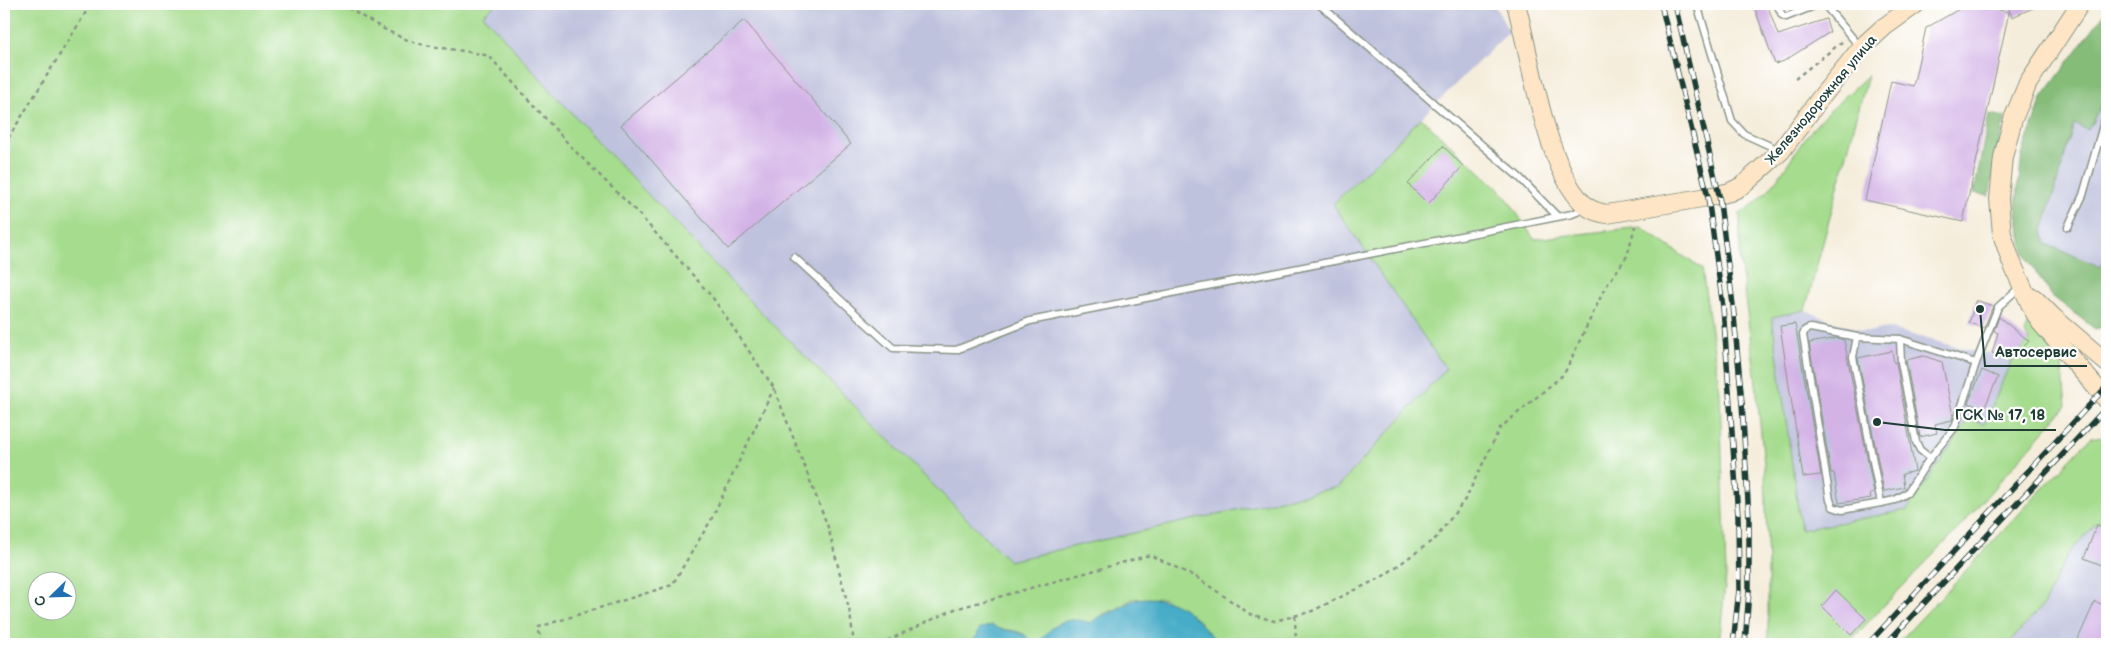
<svg xmlns="http://www.w3.org/2000/svg" width="2111" height="648" font-family="'Balsamiq Sans',sans-serif">
  <style>
    .industrial { fill: #bfc2dd }
    .green { fill: #a5dc8d; stroke: #628c60; fill-rule: evenodd }
    .forest { fill: #84bc78; stroke: #527c56 }
    .water { fill: #47acc7; stroke: #33747e }
    .building { fill: #d3b3e6 }
    .lines { fill: none; stroke-linecap: round; stroke-linejoin: round }
    .lane-casing { stroke: #8a9588; stroke-width: 9 }
    .secondary-casing { stroke: #8a9588; stroke-width: 20 }
    .path { stroke: #8a9588; stroke-width: 2.5; stroke-dasharray: 4 4; stroke-linecap: butt }
    .lane { stroke: #fff; stroke-width: 6 }
    .secondary { stroke: #fde5c5; stroke-width: 18 }
    .rail-casing { stroke: #1f3d34; stroke-width: 5.5 }
    .rail { stroke: #fff; stroke-width: 4; stroke-dasharray: 11; stroke-linecap: butt }
    .labels { text-anchor: middle; dominant-baseline: central; stroke-width: 4.5; stroke-linejoin: round; paint-order: stroke }
    .street-label { font-size: 14px; fill: #1f3d34; stroke: #fff }
    .leader { fill: none; stroke: #1f3d34; stroke-width: 2 }
    .callout-dot { fill: #1f3d34; stroke: #fff; stroke-width: 2 }
    .callout-label { font-size: 15px; text-anchor: middle; font-weight: bold; fill: #1f3d34; stroke: #fff; stroke-width: 4.5; stroke-linejoin: round; paint-order: stroke }
  </style>
  <rect width="100%" height="100%" fill="#fff"/>
  <filter id="ink" filterUnits="userSpaceOnUse"><feTurbulence type="fractalNoise" baseFrequency=".02" numOctaves="2"/><feDisplacementMap in="SourceGraphic" scale="10" xChannelSelector="R" yChannelSelector="G"/><feConvolveMatrix kernelMatrix="1 2 1 2 8 2 1 2 1" color-interpolation-filters="sRGB"/></filter>
  <filter id="wash" filterUnits="userSpaceOnUse"><feTurbulence type="fractalNoise" baseFrequency=".0096" numOctaves="4" result="noise"/><feDisplacementMap in="SourceGraphic" scale="20" xChannelSelector="R" yChannelSelector="G"/><feGaussianBlur stdDeviation="1.12" result="paint"/><feColorMatrix in="noise" values="0 0 0 0 0 0 0 0 0 0 0 0 0 0 0 0 0 1.4 0 .05"/><feComposite in="paint" operator="in"/></filter>
  <g filter="url(#wash)">
    <rect width="100%" height="100%" fill="#f5eddb"/>
    <g class="industrial">
      <polygon points="496,4 1494,4 1509,32 1333,204 1446,369 1338,488 1009,561 729,280 587,130 483,15"/>
      <polygon points="2107,95 2107,253 2102,267 2046,244 2043,231 2074,123 2088,130"/>
      <polygon points="1805,310 1834,322 1868,332 1887,328 1975,352 1992,353 2012,359 1983,426 1970,419 1907,510 1801,530 1772,317"/>
      <polygon points="2098,521 2107,525 2107,644 2008,644 2044,604 2066,557"/>
    </g>
    <g class="green">
      <path d="M4 4H496L483 15 587 130 729 280 1009 561 1338 487 1446 369 1333 204 1421 118 1504 194 1534 239 1641 227 1702 269 1720 392 1726 576 1719 644H1221L1207 632 1198 620 1164 598 1132 599 1115 610 1105 613 1091 623 1082 621 1060 622 1038 644C1031 643 1030 639 1025 635 1007 624 983 631 969 644H4ZM38 580H68V610H38Z"/>
      <path d="M1868 75 1805 310 1772 317 1801 530 1907 510 1970 418 1984 425 2012 359 2029 341 2025 332 2028 325 2034 326 2062 367 2066 406 1958 529 1847 644H1768V569L1765 474 1755 374 1740 260V213C1776 194 1789 155 1815 126 1831 108 1851 92 1868 75Z"/>
      <polygon points="2091,437 2107,438 2107,525 2098,521 2066,557 2044,604 2008,644 1897,644"/>
    </g>
    <g class="forest">
      <polygon points="2107,10 2107,95 2088,130 2074,124 2043,231 2046,244 2101,267 2107,253 2107,326 2095,329 2052,296 2024,254 2016,206 2022,154 2043,96"/>
      <polygon points="1989,114 2005,117 1989,196 1974,193"/>
    </g>
    <path class="water" d="M1146 598C1188 599 1193 620 1221 644H969L977 636 979 629 992 625C1002 632 1013 629 1024 635 1029 638 1031 643 1038 644 1053 624 1064 615 1091 623 1099 615 1106 615 1116 610 1129 603 1131 599 1146 598Z"/>
    <g id="blocks">
      <g class="building">
        <polygon points="1753,4 1767,4 1778,35 1826,19 1830,32 1784,61 1775,64"/>
        <polygon points="1968,4 2009,12 1963,222 1865,200 1891,81 1913,86 1926,28"/>
        <polygon points="2007,4 2043,4 2012,17"/>
        <polygon points="744,20 851,144 728,249 621,125"/>
        <polygon points="1443,146 1463,166 1428,204 1408,184"/>
        <polygon points="1976,300 1993,306 1984,328 1969,323"/>
        <polygon points="1999,317 2029,341 2012,359 1992,353 1998,333 1994,331"/>
        <polygon points="1795,324 1821,475 1803,477 1780,326"/>
        <polygon points="1837,338 1844,340 1874,493 1870,494 1871,498 1839,503 1834,473 1831,473 1809,343"/>
        <polygon points="1892,351 1894,363 1896,362 1915,471 1902,474 1904,487 1884,491 1858,358"/>
        <polygon points="1924,356 1942,362 1953,416 1952,420 1935,424 1937,433 1920,437 1906,360"/>
        <polygon points="1982,370 1998,377 1984,409 1968,403"/>
        <polygon points="2097,525 2107,528 2107,567 2084,558"/>
        <polygon points="1836,590 1866,619 1851,635 1822,606"/>
        <polygon points="2095,601 2107,607 2107,644 2091,644 2078,639"/>
      </g>
    </g>
  </g>
  <g filter="url(#ink)">
    <use href="#blocks" fill-opacity="0" stroke="#8a9588" stroke-width="1"/>
    <g class="lines">
      <g class="lane-casing">
        <g id="lane">
          <polyline points="1319,4 1520,178 1557,216"/>
          <polyline points="1697,4 1732,121 1744,134 1779,150"/>
          <polyline points="1777,4 1782,15 1786,17 1819,4"/>
          <polyline points="1824,4 1860,47"/>
          <polyline points="2068,227 2083,195 2104,122 2107,116"/>
          <polyline points="794,257 893,348 956,350 1030,321 1572,214 1587,208"/>
          <polyline points="1857,337 1853,357 1881,503"/>
          <polyline points="1900,339 1901,362 1916,442 1920,450 1930,458"/>
          <polyline points="1976,363 1900,339 1857,337 1810,328 1805,330 1803,335 1830,500 1833,507 1842,510 1881,503 1895,500 1907,493 1930,458 1955,427 1976,363 1998,307 2021,286"/>
        </g>
      </g>
      <g class="secondary-casing">
        <g id="secondary">
          <path d="M1516 4C1530 53 1547 180 1589 208 1595 212 1601 213 1607 214L1708 197 1730 192 1742 186 1781 151 1819 100 1861 48 1884 27 1916 4"/>
          <polyline points="2080,4 2028,83 2013,119 2003,157 1999,199 2002,234 2011,261 2032,308 2041,323 2107,400"/>
          <polyline points="2034,298 2053,317 2107,363"/>
        </g>
      </g>
      <g class="path">
        <path d="M341 4C362 16 394 37 417 43 440 49 466 50 489 56L574 150 638 213 713 298 774 388 828 527 850 613 853 636 848 644"/>
        <polyline points="1795,79 1843,41"/>
        <polyline points="4,145 91,4"/>
        <polyline points="1295,616 1296,644"/>
        <polyline points="540,644 539,627 672,585 711,520 774,388"/>
        <polyline points="880,644 955,609 1150,555 1196,577 1250,614 1274,621 1310,612 1382,577 1436,538 1466,498 1500,428 1564,374 1605,288 1627,256 1635,226"/>
      </g>
      <use href="#lane" class="lane"/>
      <use href="#secondary" class="secondary"/>
      <g class="rail-casing">
        <g id="rail">
          <polyline points="1661,4 1708,197 1723,307 1738,516 1739,590 1733,644"/>
          <polyline points="1675,4 1719,195 1733,305 1742,403 1749,518 1749,591 1745,644"/>
          <polyline points="1868,644 2107,386"/>
          <polyline points="1886,644 2107,407"/>
        </g>
      </g>
      <use href="#rail" class="rail"/>
    </g>
  </g>
  <g class="labels">
    <g class="street-label">
      <text transform="translate(1821 100) rotate(-50)">Железнодорожная улица</text>
    </g>
  </g>
  <path class="leader" d="M1980 309L1985 366H2087M1877 422L1945 430H2056"/>
  <g class="callout-dot">
    <circle cx="1980" cy="309" r="5"/>
    <circle cx="1877" cy="422" r="5"/>
  </g>
  <g class="callout-label">
    <text x="2036" y="357">Автосервис</text>
    <text x="2000" y="420">ГСК № 17, 18</text>
  </g>
  <rect width="2111" height="648" fill="none" stroke="#fff" stroke-width="20"/>
  <g transform="translate(52 596) rotate(247)"><circle r="24" fill="#ffffff" stroke="#a5b1ae"/>
  <path d="M0-4L9 19L0 12L-9 19Z" fill="#1f6fb2"/>
  <text y="-8" font-size="14" font-weight="bold" text-anchor="middle" fill="#1f3d34">С</text>
  </g>
</svg>
